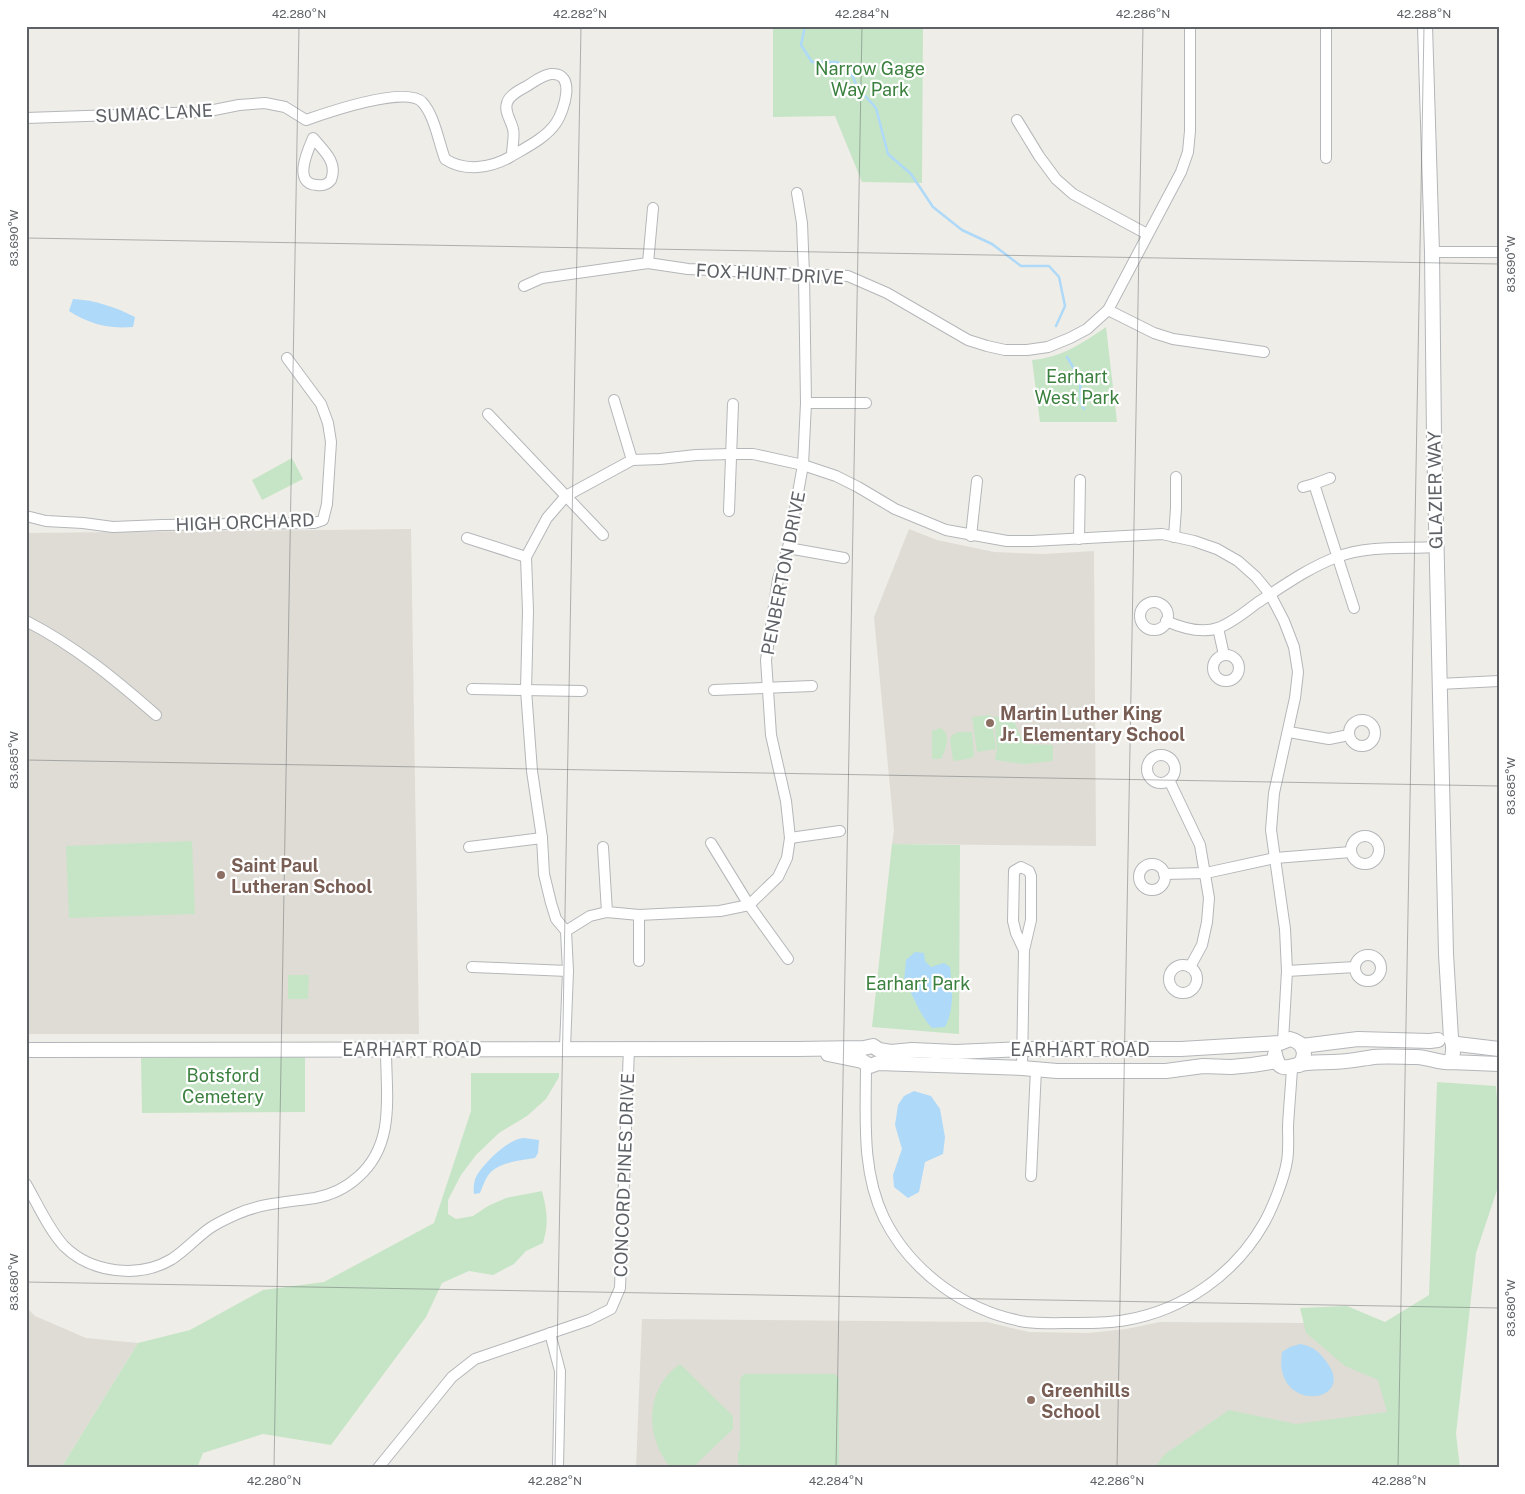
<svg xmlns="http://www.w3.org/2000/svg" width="1525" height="1494" font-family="'Public Sans',sans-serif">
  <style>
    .education { fill: #dfdcd5 }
    .green { fill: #c6e5c6 }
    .water { fill: #aed9f9 }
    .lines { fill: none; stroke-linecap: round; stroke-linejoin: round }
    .stream { stroke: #aed9f9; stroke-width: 2.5 }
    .street-casing { stroke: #b4b7ba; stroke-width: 12 }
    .secondary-casing { stroke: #b3b6ba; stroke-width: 16 }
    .street { stroke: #fff; stroke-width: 10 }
    .secondary { stroke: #fff; stroke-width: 14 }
    .ticks { fill: none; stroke: #5e6266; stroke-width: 1; stroke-opacity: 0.45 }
    .education-dot { fill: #8d6e63; stroke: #fff; stroke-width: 2 }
    .labels { text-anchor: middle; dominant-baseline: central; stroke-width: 4.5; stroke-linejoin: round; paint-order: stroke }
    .park-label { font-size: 18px; fill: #3b803e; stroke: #fff }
    .street-label { font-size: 18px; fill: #5e6266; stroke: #fff }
    .education-label { font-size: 18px; font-weight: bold; fill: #785e54; stroke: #fff; text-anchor: start }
    .neatline { fill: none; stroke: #5e6266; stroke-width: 2 }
    .ticks-label { font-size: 12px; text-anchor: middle; fill: #5e6266 }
  </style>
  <rect width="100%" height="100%" fill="#efede7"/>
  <g class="education">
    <polygon points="411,529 419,1034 26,1034 26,533"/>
    <polygon points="909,529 937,540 994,552 1044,554 1094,551 1096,846 892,844 894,830 874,617"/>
    <polygon points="26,1307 35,1316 86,1338 138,1343 61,1468 26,1468"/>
    <polygon points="642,1319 987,1322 1029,1332 1088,1333 1126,1329 1160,1322 1427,1324 1418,1468 636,1468"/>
  </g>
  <g class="green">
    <polygon points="773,26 923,26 922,183 862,182 835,116 773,117"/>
    <path d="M1106 327 1117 422H1040L1032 360C1060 358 1083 343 1106 327Z"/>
    <polygon points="292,458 303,479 262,500 252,480"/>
    <polygon points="991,715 996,749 977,752 972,717"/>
    <polygon points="994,716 1014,721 1019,733 1026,744 1053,745 1053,761 1024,764 995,760 997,748"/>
    <path d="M940 728C952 733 946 750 941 759H932V731Z"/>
    <polygon points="959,732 972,732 974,755 972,758 955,761 953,760 950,740 952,735"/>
    <polygon points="192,841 195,914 69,918 66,846"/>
    <polygon points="892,844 960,845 959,1034 872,1027"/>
    <polygon points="288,975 309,975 308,999 288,999"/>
    <polygon points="305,1057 305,1112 142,1113 141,1058"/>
    <path d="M471 1073H559V1077L546 1099 527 1116 499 1133 476 1155 461 1175 448 1200V1214L456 1219 473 1216 488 1206 506 1198 542 1191C547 1211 549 1223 543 1243L526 1251 514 1264 493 1275 469 1271 442 1283 426 1317 331 1445 263 1434 203 1453 197 1468H61L138 1343 190 1330 263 1290 324 1282 434 1223 471 1111Z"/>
    <polygon points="1437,1082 1496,1086 1499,1126 1499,1184 1476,1253 1456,1434 1460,1468 1154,1468 1165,1454 1229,1410 1296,1424 1387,1412 1378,1380 1345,1366 1306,1333 1300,1308 1347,1306 1385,1322 1429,1295"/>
    <path d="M680 1364 733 1416V1429L692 1468H671C644 1437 645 1388 680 1364Z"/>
    <polygon points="744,1374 835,1374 839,1378 839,1466 837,1468 743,1468 738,1463 738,1452 740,1450 740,1379"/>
  </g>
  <g class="water">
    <path d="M73 299C95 300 115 307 135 317L133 327C109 329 89 324 69 311Z"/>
    <path d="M915 952 924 953 925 961 931 967 944 963 950 967C952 988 955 1008 945 1027L932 1028C918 1013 915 997 904 981L906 960Z"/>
    <polygon points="914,1091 931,1096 940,1109 945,1137 943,1154 925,1162 919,1192 908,1198 894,1187 893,1175 902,1149 895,1125 898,1105 904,1096"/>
    <path d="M524 1138 539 1140 538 1153 535 1158C522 1160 502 1162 492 1171 486 1176 483 1186 480 1193L474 1194C473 1188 474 1180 477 1175 486 1161 508 1139 524 1138Z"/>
    <path d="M1300 1344C1314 1346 1320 1353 1328 1364 1356 1404 1272 1414 1282 1352L1290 1347Z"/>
  </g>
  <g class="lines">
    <g class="stream">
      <polyline points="805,26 801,45 812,62 836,62 849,67 857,87 876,108 888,154 911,174 933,207 962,230 992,244 1021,266 1049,266 1059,277 1065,306 1056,326"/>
      <polyline points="1067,357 1080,379 1081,403 1084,409"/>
    </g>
    <g class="street-casing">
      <g id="street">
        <polyline points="1326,26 1326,158"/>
        <path d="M26 118 204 112 239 105 265 103 285 107 306 120C326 113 406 85 422 102 434 114 439 143 445 159 464 172 491 168 510 157 525 148 546 138 556 123 564 111 577 72 551 74 542 75 534 82 527 86 520 90 509 95 507 103 504 112 511 120 513 129 515 135 512 147 512 155"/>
        <polyline points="1017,120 1039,156 1056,179 1073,194 1147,234"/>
        <path d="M313 138C324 151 338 162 331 180 327 185 323 186 317 185 292 184 308 150 313 138Z"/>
        <polyline points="1432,252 1499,252"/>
        <polyline points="648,263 653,208"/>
        <polyline points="524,286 542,278 648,263 688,269 848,276 887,293 968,340 987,346 1005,350 1027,350 1048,347 1070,338 1087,329 1108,310 1181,172 1188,152 1190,131 1190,26"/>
        <polyline points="1108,310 1154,333 1173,339 1264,352"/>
        <polyline points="614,400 632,460"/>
        <polyline points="806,403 866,403"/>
        <polyline points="488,414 603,535"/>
        <polyline points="1330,478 1314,484 1354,608"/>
        <polyline points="1303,487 1314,484"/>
        <polyline points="729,511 733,404"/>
        <polyline points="26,516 46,521 83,523 113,527 162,525 314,523 323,520 327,504 331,442 328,423 321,404 287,358"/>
        <polyline points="971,536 977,481"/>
        <polyline points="1174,537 1176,508 1176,477"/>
        <polyline points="467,538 526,557"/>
        <polyline points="1079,539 1080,480"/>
        <polyline points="788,548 844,558"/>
        <circle cx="1154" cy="616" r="14"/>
        <path d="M26 621C75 646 115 679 156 715"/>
        <path d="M1166 621C1182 628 1201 634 1218 628 1232 623 1245 612 1257 603 1283 586 1308 568 1337 557 1368 545 1403 549 1436 547"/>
        <polyline points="1218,628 1224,655"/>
        <circle cx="1226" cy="668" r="13"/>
        <polyline points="1439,684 1499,681"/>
        <polyline points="472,689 582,691"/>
        <polyline points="714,690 812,686"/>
        <circle cx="1362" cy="733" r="13"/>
        <polyline points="1289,732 1329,739 1349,735"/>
        <circle cx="1161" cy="769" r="14"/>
        <polyline points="1169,780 1200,845 1209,898 1207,922 1202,945 1190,967"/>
        <circle cx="1365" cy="850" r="14"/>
        <polyline points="790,838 840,831"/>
        <polyline points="711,843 749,905 788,959"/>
        <polyline points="469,847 542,838"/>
        <polyline points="603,847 607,912"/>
        <circle cx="1152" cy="877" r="13"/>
        <polyline points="1164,874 1206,873 1275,858 1351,852"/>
        <polyline points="639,915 639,961"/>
        <polyline points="566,931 590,916 607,912 639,915 720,911 749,905 778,877 787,858 790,838 786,801 771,735 766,660 778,579 788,548 803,465 806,403 804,275 802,223 797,193"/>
        <circle cx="1368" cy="968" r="13"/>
        <circle cx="1183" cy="979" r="14"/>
        <polyline points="472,967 568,971"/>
        <polyline points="1287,971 1355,967"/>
        <polyline points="565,1048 568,971 566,931 556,919 551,903 544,874 542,838 532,771 526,690 528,611 526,557 547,518 566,496 632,460 660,459 696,455 731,454 753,454 803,465 836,476 858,487 895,509 946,530 1007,541 1032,541 1162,534 1194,541 1217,549 1238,561 1256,577 1270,594 1284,621 1294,647 1298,672 1295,698 1274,793 1271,830 1285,929 1287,971 1283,1041"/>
        <path d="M866 1065C866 1117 861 1170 884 1218 911 1272 966 1312 1026 1322 1042 1324 1060 1323 1076 1323 1093 1323 1110 1323 1126 1320 1184 1310 1235 1274 1264 1223 1273 1207 1284 1179 1287 1161 1289 1150 1288 1137 1288 1126 1289 1107 1291 1087 1292 1068"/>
        <polyline points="1022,1068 1024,950 1031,920 1031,876 1029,871 1021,867 1014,871 1013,921 1016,933 1024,950"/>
        <polyline points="1031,1176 1036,1069"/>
        <path d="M26 1184C37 1203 49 1230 64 1246 91 1273 139 1279 172 1259 186 1250 197 1237 210 1228 219 1222 228 1218 237 1214 262 1203 288 1202 315 1198 331 1195 346 1188 358 1177 396 1144 386 1094 386 1050"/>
        <polyline points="550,1333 560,1371 558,1468"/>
        <polyline points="378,1468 452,1377 475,1359 589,1320 611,1309 620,1288 629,1048"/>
      </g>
    </g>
    <g class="secondary-casing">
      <g id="secondary">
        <path d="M1425 26 1432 252 1434 437 1446 954 1451 1038C1454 1045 1454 1055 1450 1062"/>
        <polyline points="1453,1042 1457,1044 1499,1049"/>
        <polyline points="1302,1046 1358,1039 1430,1041 1438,1040"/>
        <path d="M26 1050 797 1049 864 1048 873 1046 879 1050 891 1052 912 1050 956 1052 1022 1049H1181L1280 1043 1290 1039C1304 1042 1308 1055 1299 1065"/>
        <polyline points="828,1054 862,1061 870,1066 878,1063 1022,1068 1057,1071 1166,1071 1203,1066 1231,1067 1252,1065 1277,1061"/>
        <path d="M1275 1054C1278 1073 1289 1067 1301 1064 1311 1062 1322 1062 1332 1062 1347 1062 1360 1059 1374 1057 1388 1056 1403 1057 1417 1057 1427 1057 1443 1064 1450 1062L1499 1064"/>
      </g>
    </g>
    <use href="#street" class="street"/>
    <use href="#secondary" class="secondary"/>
  </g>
  <path class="ticks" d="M26 238 1499 264M26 760 1499 786M26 1282 1499 1308M274 1468 299 26M555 1468 581 26M836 1468 862 26M1117 1468 1143 26M1398 1468 1424 26"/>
  <g class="education-dot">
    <circle cx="990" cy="723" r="5"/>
    <circle cx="221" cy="875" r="5"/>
    <circle cx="1031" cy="1400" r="5"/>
  </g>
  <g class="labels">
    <g class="park-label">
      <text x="870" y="68">Narrow Gage<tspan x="870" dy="21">Way Park</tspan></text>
      <text x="1077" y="376">Earhart<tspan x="1077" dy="21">West Park</tspan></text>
      <text x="918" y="983">Earhart Park</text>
      <text x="223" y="1075">Botsford<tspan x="223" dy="21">Cemetery</tspan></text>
    </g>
    <g class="street-label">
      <text transform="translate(154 113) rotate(-3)">SUMAC LANE</text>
      <text transform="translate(770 274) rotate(3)">FOX HUNT DRIVE</text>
      <text transform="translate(1435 490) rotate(-91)">GLAZIER WAY</text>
      <text transform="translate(245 522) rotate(-2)">HIGH ORCHARD</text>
      <text transform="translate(783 573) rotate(-79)">PENBERTON DRIVE</text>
      <text x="412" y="1049">EARHART ROAD</text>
      <text x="1080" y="1049">EARHART ROAD</text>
      <text transform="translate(624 1175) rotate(-88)">CONCORD PINES DRIVE</text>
    </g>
    <g class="education-label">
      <text x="1000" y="713">Martin Luther King<tspan x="1000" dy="21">Jr. Elementary School</tspan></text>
      <text x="231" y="865">Saint Paul<tspan x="231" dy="21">Lutheran School</tspan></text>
      <text x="1041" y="1390">Greenhills<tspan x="1041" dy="21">School</tspan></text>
    </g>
  </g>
  <rect width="1525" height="1494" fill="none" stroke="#ffffff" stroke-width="55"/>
  <rect x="28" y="28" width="1470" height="1438" class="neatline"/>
  <g class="ticks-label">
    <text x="299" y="18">42.280°N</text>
    <text x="580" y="18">42.282°N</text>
    <text x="862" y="18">42.284°N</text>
    <text x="1143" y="18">42.286°N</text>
    <text x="1424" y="18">42.288°N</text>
    <text transform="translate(14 238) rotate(-90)" y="4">83.690°W</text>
    <text transform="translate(1511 264) rotate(-90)" y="4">83.690°W</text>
    <text transform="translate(14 760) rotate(-90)" y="4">83.685°W</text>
    <text transform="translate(1511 786) rotate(-90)" y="4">83.685°W</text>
    <text transform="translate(14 1282) rotate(-90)" y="4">83.680°W</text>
    <text transform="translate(1511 1308) rotate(-90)" y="4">83.680°W</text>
    <text x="274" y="1485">42.280°N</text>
    <text x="555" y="1485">42.282°N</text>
    <text x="836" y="1485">42.284°N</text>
    <text x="1117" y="1485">42.286°N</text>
    <text x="1399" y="1485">42.288°N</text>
  </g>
</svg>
